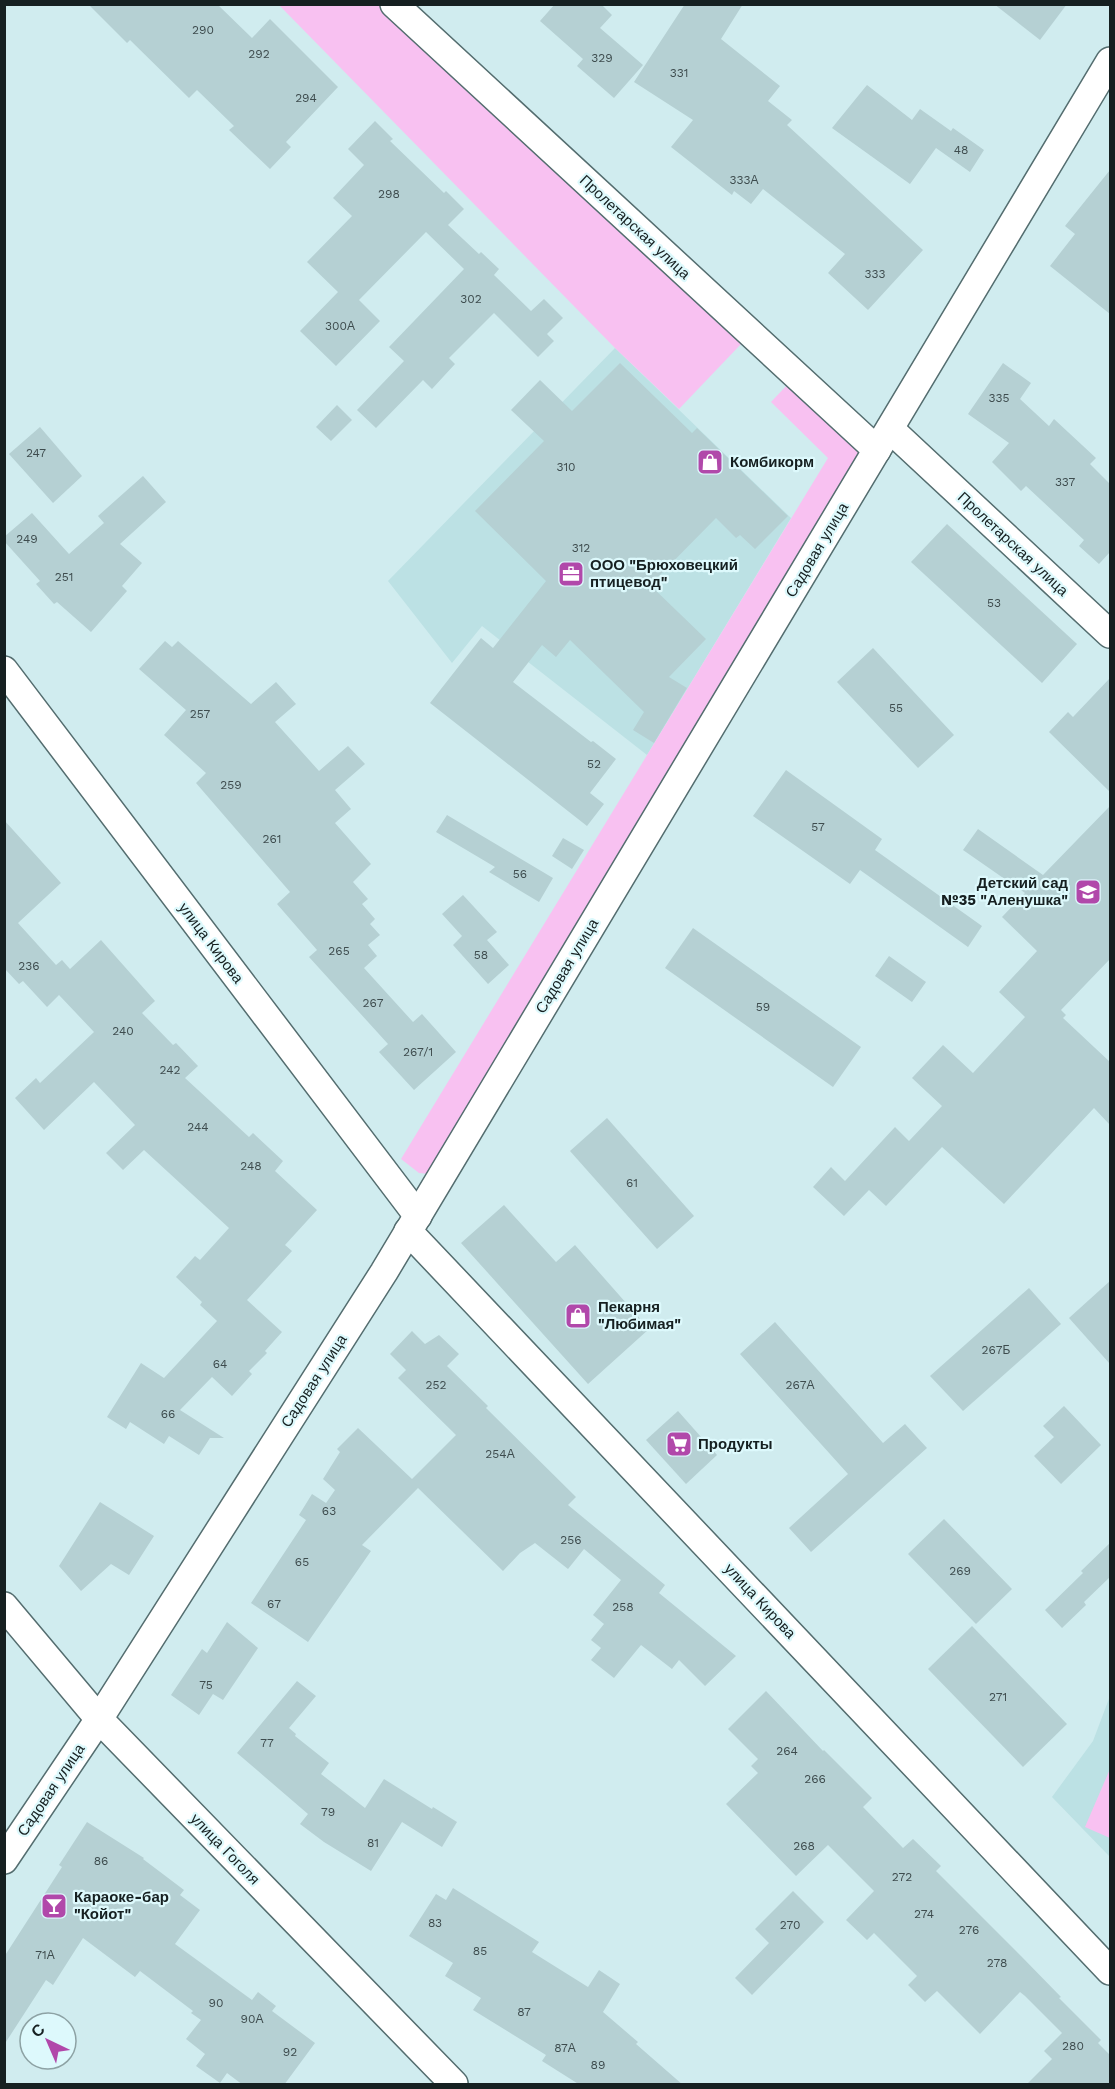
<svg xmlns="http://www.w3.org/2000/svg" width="1115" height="2089" font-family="'Work Sans',sans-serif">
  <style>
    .built { fill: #bce1e4 }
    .green { fill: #f8c1f1 }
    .building { fill: #b5d0d3 }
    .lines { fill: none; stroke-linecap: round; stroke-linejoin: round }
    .street-casing { stroke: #546d6f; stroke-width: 30 }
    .street { stroke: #fff; stroke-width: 27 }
    .labels { text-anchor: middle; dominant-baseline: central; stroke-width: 4.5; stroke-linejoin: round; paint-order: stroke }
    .number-label { font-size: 12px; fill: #3e4c4e }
    .street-label { font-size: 15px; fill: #162021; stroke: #ddf9fc }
    .poi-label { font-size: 15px; font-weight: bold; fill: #162021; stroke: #ddf9fc; text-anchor: start }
  </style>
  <rect width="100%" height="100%" fill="#d0ecef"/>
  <g class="built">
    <polygon points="615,348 791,518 647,755 482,626 452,663 388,581"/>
    <polygon points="1110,1696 1110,1857 1052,1797 1093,1741"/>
  </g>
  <g class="green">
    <polygon points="279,5 379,5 743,342 679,409 615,348"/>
    <polygon points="789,383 867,454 429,1174 419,1173 401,1159 828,458 771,402"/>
    <polygon points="1110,1769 1110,1838 1085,1827"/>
  </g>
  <g class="building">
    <polygon points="88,4 217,4 252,38 270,19 338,87 286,142 291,147 270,169 229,130 234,126 197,90 189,98 130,40 127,43"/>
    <polygon points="555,4 601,4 612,15 600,28 643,65 614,98 577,66 583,59 540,21"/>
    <polygon points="685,4 743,4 721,39 780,86 768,101 792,120 787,125 923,250 868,310 828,273 845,254 763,189 751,204 734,191 732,195 671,147 693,120 634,82"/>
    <polygon points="994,4 1067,4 1040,40"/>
    <polygon points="867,85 912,120 920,109 951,131 953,128 984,150 970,172 936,148 910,184 832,128"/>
    <polygon points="375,121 393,139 390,141 444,193 446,191 464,209 448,225 479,254 481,252 499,269 494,275 531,311 544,299 563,318 547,334 554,341 538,357 494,313 449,358 455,364 432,389 423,380 376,428 357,410 404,361 389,347 464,269 426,232 359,300 380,321 336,366 300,331 338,292 307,262 352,216 333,198 364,165 348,149"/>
    <polygon points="1110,170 1110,314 1050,266 1075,234 1065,226"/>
    <polygon points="620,363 692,433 697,428 788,516 755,549 740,535 736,538 716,518 650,585 706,639 669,677 687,688 654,743 633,730 644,712 570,640 556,657 542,645 513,682 591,742 593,741 616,759 590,793 604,804 587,826 430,703 481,638 493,648 546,581 475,511 544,441 511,410 540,380 572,411"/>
    <polygon points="1003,363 1031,383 1020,399 1049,426 1054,419 1096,458 1090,464 1110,484 1110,552 1099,564 1079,546 1084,540 1026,486 1021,491 992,462 1009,443 968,414"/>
    <polygon points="337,405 352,420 331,441 316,427"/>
    <polygon points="40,427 82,476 53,503 9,454"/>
    <polygon points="143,476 166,502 120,544 142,563 122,586 127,591 91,632 57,602 54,604 36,584 40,581 4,541 4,537 32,513 69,554 104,523 98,516"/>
    <polygon points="947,524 1077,644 1042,683 911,562"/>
    <polygon points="165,641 172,647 178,641 251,704 276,682 296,704 275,722 319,771 348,746 365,764 335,790 351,809 335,823 371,864 353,882 368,899 362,904 375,919 370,924 380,935 368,945 377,956 364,968 413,1022 422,1014 456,1052 414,1090 379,1052 388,1044 309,957 317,950 277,904 290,892 196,783 206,773 164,735 186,710 139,669"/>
    <polygon points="873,648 954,735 918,768 837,682"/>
    <polygon points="1110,678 1110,792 1049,732 1068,712 1073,717"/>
    <polygon points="786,770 882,839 875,850 982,926 968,947 860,870 850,884 753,816"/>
    <polygon points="1110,806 1110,959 1061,1010 1066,1015 1063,1018 1110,1062 1110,1125 1094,1108 1004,1204 942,1147 886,1206 869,1190 844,1216 813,1187 831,1167 845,1181 895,1127 909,1141 942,1106 912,1078 943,1045 973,1073 1025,1017 999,992 1037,951 1002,917 1025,893 963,850 978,829 1043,875"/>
    <polygon points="447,815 553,878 539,902 489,872 495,867 436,832"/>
    <polygon points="4,820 61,883 18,923 56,965 62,960 70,969 101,940 155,1001 142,1013 173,1045 176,1043 198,1066 185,1078 249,1137 253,1133 283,1161 275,1171 317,1210 285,1245 292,1251 247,1300 282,1332 265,1351 267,1353 249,1371 252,1374 232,1396 212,1377 180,1410 224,1438 210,1438 199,1455 169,1436 164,1444 130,1422 126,1429 107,1417 141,1363 164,1378 217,1321 200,1305 202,1302 176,1277 195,1256 200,1260 229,1228 144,1150 123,1170 106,1153 135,1125 94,1082 44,1130 15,1098 36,1078 40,1083 94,1032 59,995 47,1007 23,981 19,984 4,968"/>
    <polygon points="563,838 584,850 572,869 552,856"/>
    <polygon points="463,895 497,932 487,940 509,965 488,984 453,945 462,936 442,914"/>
    <polygon points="693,928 861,1047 833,1087 665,968"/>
    <polygon points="889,956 926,982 912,1002 875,976"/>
    <polygon points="607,1118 694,1216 657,1249 570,1151"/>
    <polygon points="504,1205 556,1262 575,1245 649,1329 588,1384 461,1243"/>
    <polygon points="1110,1281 1110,1364 1069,1318"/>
    <polygon points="1029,1288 1061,1324 963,1411 930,1376"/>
    <polygon points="775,1322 883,1443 905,1424 927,1448 811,1552 789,1528 848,1474 740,1354"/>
    <polygon points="412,1331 425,1344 439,1335 459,1354 447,1366 488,1406 486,1408 576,1497 568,1505 665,1585 659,1593 736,1656 705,1686 679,1660 672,1669 641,1645 614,1678 591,1660 601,1648 591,1640 604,1624 593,1615 621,1580 584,1549 568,1569 535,1543 520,1553 503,1571 418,1488 362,1545 371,1551 308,1642 251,1603 306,1520 299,1515 312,1494 326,1503 335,1490 323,1479 340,1452 337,1449 358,1428 412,1479 456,1435 398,1378 406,1370 390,1354"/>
    <polygon points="1064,1406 1101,1445 1061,1484 1034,1456 1054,1437 1043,1426"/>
    <polygon points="678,1411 717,1455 686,1484 646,1440"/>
    <polygon points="100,1502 154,1536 129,1575 111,1564 81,1591 59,1566"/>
    <polygon points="944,1519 1012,1589 976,1624 908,1554"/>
    <polygon points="1110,1543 1110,1577 1084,1602 1086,1605 1062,1628 1045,1610 1083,1573 1081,1571"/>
    <polygon points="227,1622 258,1648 223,1700 213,1694 199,1715 171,1695 202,1649 207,1653"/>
    <polygon points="972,1626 1067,1724 1023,1767 928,1669"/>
    <polygon points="297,1681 316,1696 289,1728 296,1734 295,1736 329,1763 321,1774 365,1808 384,1779 432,1809 433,1807 457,1822 442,1847 402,1822 371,1871 324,1842 300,1824 308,1814 237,1753"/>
    <polygon points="766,1691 823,1751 824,1750 872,1798 863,1807 903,1848 913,1839 941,1866 936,1871 1021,1956 1061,1997 1059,1998 1101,2040 1098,2043 1110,2055 1110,2085 1026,2085 1052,2059 1044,2051 1062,2033 1025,1996 1020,1992 980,2034 937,1991 925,2002 908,1985 917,1976 874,1933 867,1940 846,1920 874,1891 828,1845 796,1876 726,1804 758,1773 751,1766 758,1759 728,1729"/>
    <polygon points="87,1822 144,1858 143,1859 184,1890 180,1895 200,1910 175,1944 252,2000 258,1992 276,2006 272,2011 315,2043 284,2085 243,2085 227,2073 220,2083 196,2066 205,2054 186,2039 201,2020 191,2013 193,2011 140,1971 135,1977 83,1938 53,1985 46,1980 4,2045 4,1957 62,1867 59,1865"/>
    <polygon points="453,1888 539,1942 532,1952 588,1987 599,1970 620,1984 603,2012 638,2042 636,2044 683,2085 580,2085 542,2061 546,2055 473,2010 481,1998 445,1976 453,1963 409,1936 436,1894 446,1900"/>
    <polygon points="793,1891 824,1922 752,1995 735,1978 769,1943 755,1929"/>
  </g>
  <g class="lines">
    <g class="street-casing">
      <g id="street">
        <polyline points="394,4 877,450"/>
        <polyline points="890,429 1110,634"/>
        <polyline points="4,670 418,1216"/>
        <polyline points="408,1231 1110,1971"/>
        <polyline points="4,1606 99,1719 454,2084"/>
        <polyline points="4,1860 99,1719 384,1272 1110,61"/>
      </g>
    </g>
    <use href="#street" class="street"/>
  </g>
  <defs>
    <g id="shop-square" transform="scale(1.35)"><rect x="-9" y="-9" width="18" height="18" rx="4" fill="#b148aa" stroke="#ddf9fc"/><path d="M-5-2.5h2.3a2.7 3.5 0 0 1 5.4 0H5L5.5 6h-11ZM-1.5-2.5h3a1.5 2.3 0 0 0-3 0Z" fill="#fff"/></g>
    <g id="office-square" transform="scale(1.35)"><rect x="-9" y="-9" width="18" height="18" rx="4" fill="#b148aa" stroke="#ddf9fc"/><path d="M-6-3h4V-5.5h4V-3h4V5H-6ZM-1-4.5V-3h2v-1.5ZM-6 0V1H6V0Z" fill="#fff"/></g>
    <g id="school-square" transform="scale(1.35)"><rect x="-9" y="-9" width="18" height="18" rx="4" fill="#b148aa" stroke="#ddf9fc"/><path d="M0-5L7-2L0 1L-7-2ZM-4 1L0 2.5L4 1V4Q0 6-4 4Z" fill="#fff"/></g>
    <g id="supermarket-square" transform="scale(1.35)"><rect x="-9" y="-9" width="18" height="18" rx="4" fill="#b148aa" stroke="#ddf9fc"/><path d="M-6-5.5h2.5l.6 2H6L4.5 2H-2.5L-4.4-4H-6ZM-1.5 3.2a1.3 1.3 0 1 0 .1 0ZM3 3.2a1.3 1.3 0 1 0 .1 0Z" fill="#fff"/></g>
    <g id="bar-square" transform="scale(1.35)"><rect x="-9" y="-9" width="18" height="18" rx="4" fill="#b148aa" stroke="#ddf9fc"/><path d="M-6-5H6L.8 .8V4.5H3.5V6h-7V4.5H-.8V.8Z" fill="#fff"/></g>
  </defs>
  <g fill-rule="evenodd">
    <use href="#shop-square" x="710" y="462"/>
    <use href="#office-square" x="571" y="574"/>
    <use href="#school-square" x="1088" y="892"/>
    <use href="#shop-square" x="578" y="1316"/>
    <use href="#supermarket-square" x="679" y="1444"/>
    <use href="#bar-square" x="54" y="1906"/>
  </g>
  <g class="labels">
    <g class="number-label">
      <text x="203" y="30">290</text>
      <text x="259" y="54">292</text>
      <text x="602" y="58">329</text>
      <text x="679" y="73">331</text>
      <text x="306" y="98">294</text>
      <text x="961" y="150">48</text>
      <text x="744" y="180">333А</text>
      <text x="389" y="194">298</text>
      <text x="875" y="274">333</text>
      <text x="471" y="299">302</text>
      <text x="340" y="326">300А</text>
      <text x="999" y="398">335</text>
      <text x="36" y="453">247</text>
      <text x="566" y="467">310</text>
      <text x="1065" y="482">337</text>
      <text x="27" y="539">249</text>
      <text x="581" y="548">312</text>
      <text x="64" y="577">251</text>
      <text x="994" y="603">53</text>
      <text x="896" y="708">55</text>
      <text x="200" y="714">257</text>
      <text x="594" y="764">52</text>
      <text x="231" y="785">259</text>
      <text x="818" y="827">57</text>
      <text x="272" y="839">261</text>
      <text x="520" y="874">56</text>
      <text x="339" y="951">265</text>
      <text x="481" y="955">58</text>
      <text x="29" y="966">236</text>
      <text x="373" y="1003">267</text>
      <text x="763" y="1007">59</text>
      <text x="123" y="1031">240</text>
      <text x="418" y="1052">267/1</text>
      <text x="170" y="1070">242</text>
      <text x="198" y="1127">244</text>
      <text x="251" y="1166">248</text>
      <text x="632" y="1183">61</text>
      <text x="996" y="1350">267Б</text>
      <text x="220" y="1364">64</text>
      <text x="436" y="1385">252</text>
      <text x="800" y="1385">267А</text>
      <text x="168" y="1414">66</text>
      <text x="500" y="1454">254А</text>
      <text x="329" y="1511">63</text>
      <text x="571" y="1540">256</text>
      <text x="302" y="1562">65</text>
      <text x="960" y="1571">269</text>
      <text x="274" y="1604">67</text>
      <text x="623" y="1607">258</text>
      <text x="206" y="1685">75</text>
      <text x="998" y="1697">271</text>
      <text x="267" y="1743">77</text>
      <text x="787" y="1751">264</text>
      <text x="815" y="1779">266</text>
      <text x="328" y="1812">79</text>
      <text x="373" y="1843">81</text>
      <text x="804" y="1846">268</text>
      <text x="101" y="1861">86</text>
      <text x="902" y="1877">272</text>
      <text x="924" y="1914">274</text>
      <text x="435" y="1923">83</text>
      <text x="790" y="1925">270</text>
      <text x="969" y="1930">276</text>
      <text x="480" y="1951">85</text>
      <text x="45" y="1955">71А</text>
      <text x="997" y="1963">278</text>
      <text x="216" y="2003">90</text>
      <text x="524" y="2012">87</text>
      <text x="252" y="2019">90А</text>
      <text x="1073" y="2046">280</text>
      <text x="565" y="2048">87А</text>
      <text x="290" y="2052">92</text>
      <text x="598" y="2065">89</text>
    </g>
    <g class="street-label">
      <text transform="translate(635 227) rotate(43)">Пролетарская улица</text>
      <text transform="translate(1013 544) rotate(43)">Пролетарская улица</text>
      <text transform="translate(817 550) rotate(-59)">Садовая улица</text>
      <text transform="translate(211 943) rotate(53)">улица Кирова</text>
      <text transform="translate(567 966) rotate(-59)">Садовая улица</text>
      <text transform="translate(314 1381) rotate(-57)">Садовая улица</text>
      <text transform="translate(760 1601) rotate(47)">улица Кирова</text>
      <text transform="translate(51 1790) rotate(-56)">Садовая улица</text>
      <text transform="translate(225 1849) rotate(46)">улица Гоголя</text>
    </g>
    <g class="poi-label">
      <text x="730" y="462">Комбикорм</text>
      <text x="590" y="565">ООО "Брюховецкий<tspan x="590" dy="17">птицевод"</tspan></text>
      <text x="1068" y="883" text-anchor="end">Детский сад<tspan x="1068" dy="17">№35 "Аленушка"</tspan></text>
      <text x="598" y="1307">Пекарня<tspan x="598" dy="17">"Любимая"</tspan></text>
      <text x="698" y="1444">Продукты</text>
      <text x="74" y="1897">Караоке-бар<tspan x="74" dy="17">"Койот"</tspan></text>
    </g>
  </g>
  <rect width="1115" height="2089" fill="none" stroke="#162021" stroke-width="12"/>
  <g transform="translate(48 2041) rotate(316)"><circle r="28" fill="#ddf9fc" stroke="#8da2a4" stroke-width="1.5"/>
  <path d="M0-4.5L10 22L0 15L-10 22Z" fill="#b148aa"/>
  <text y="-9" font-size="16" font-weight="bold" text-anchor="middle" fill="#162021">С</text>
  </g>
</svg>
